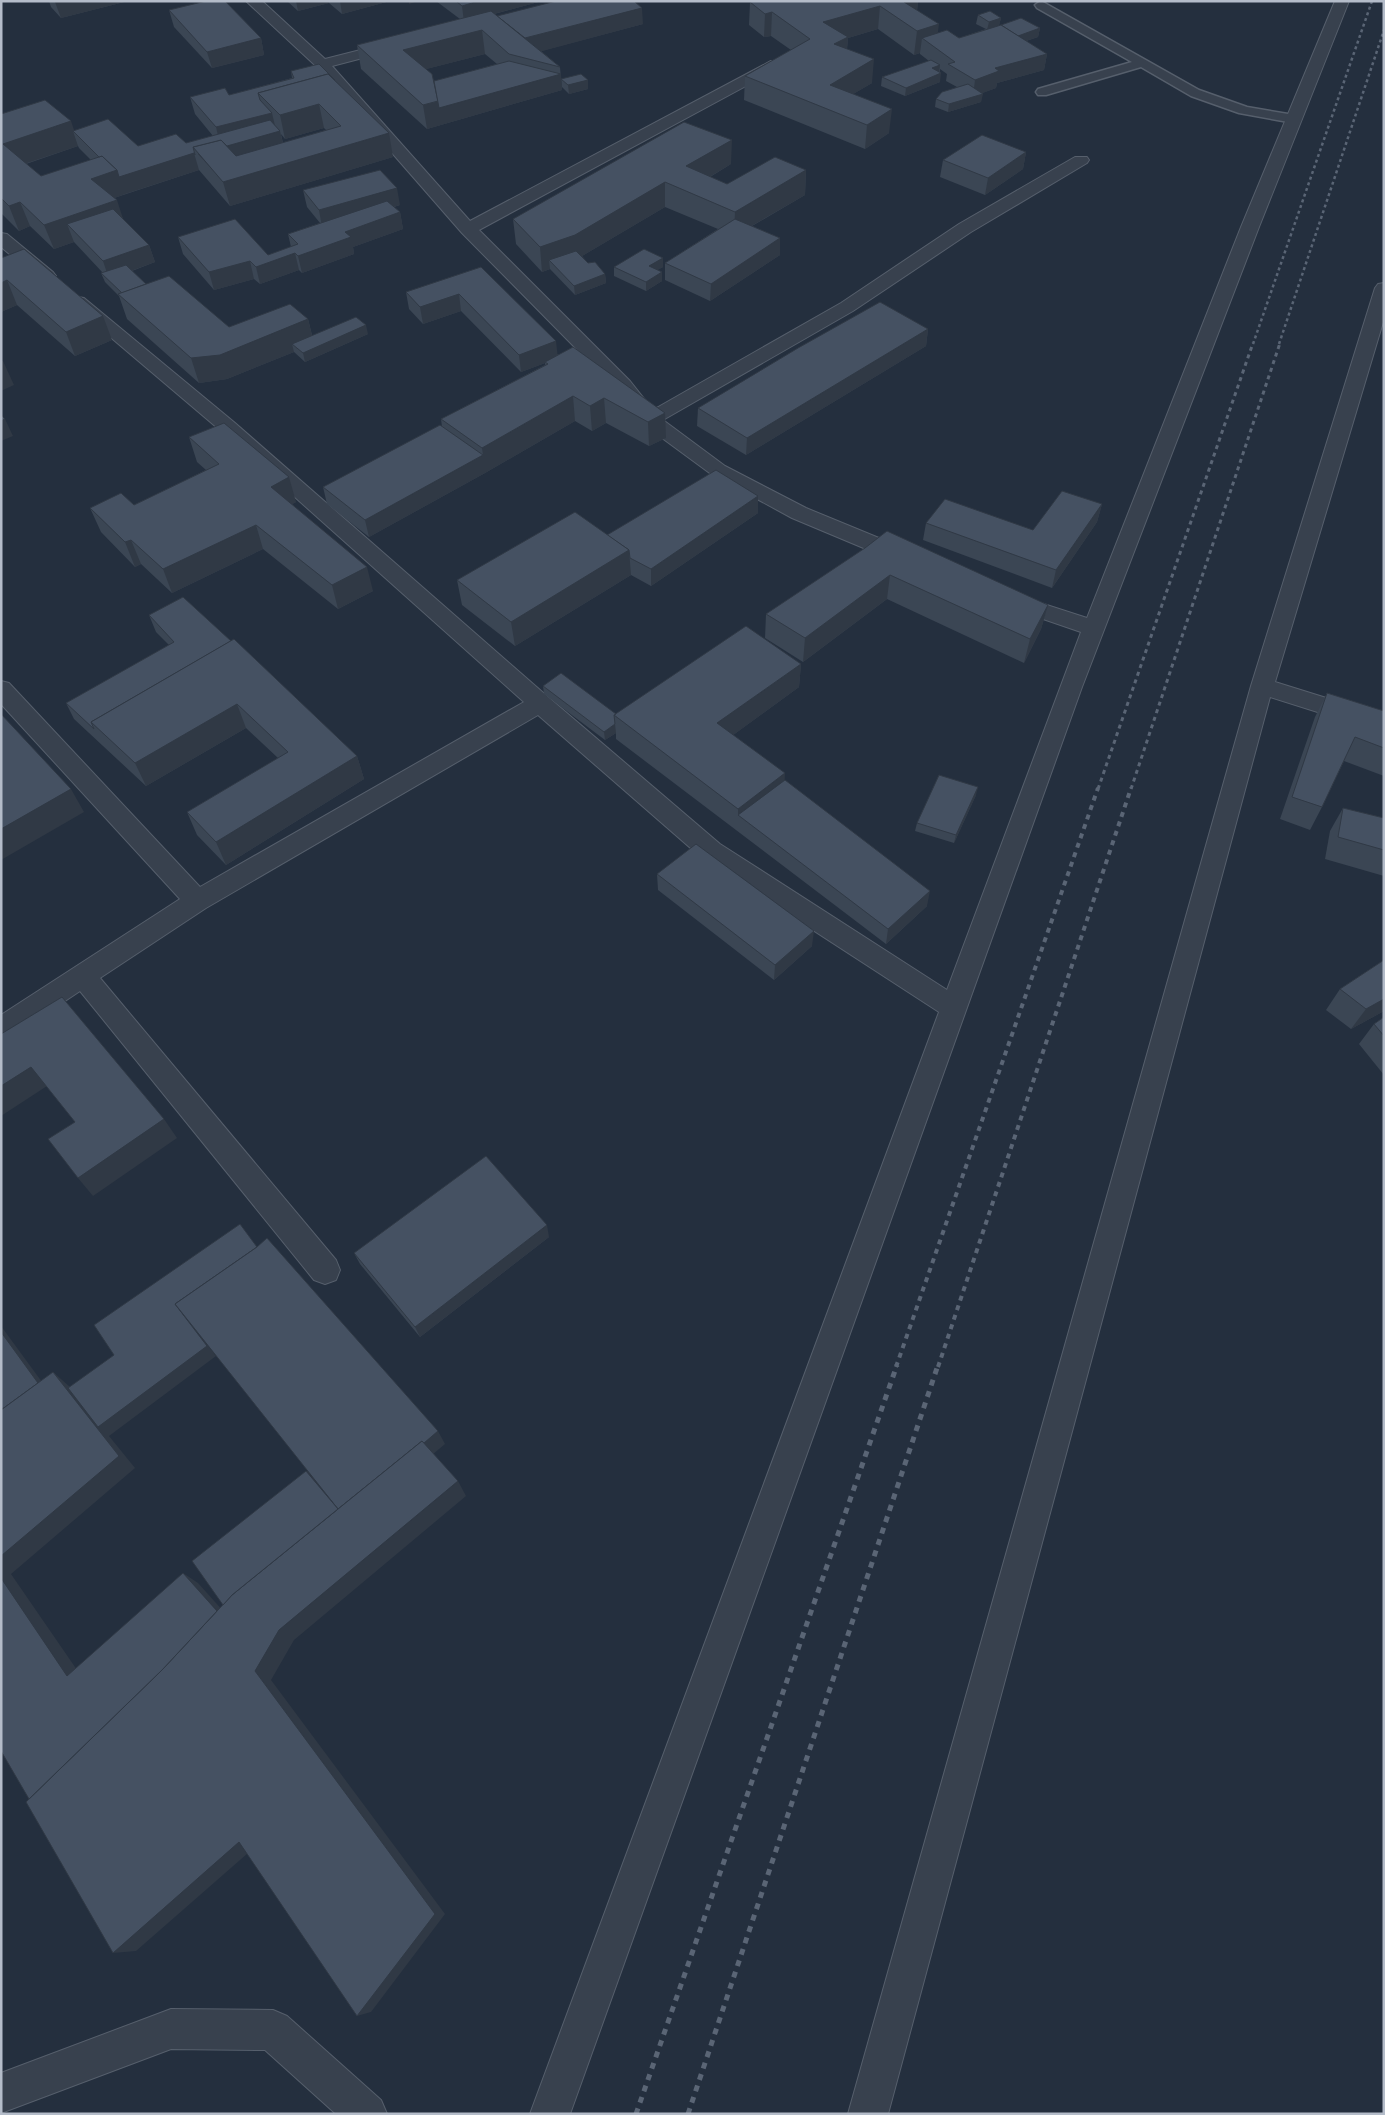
<svg xmlns="http://www.w3.org/2000/svg" width="1385" height="2115" font-family="Roboto,sans-serif">
  <style>
    .lines { fill: none; stroke-linecap: round; stroke-linejoin: round }
    .lane-casing { stroke: #565f6c; stroke-width: 3 }
    .street-casing { stroke: #565f6c; stroke-width: 2 }
    .lane { fill: #38414e; fill-rule: evenodd }
    .street { fill: #38414e; fill-rule: evenodd }
    .rail-far3 { stroke: #5a6575; stroke-width: 2.5; stroke-dasharray: 3 3; stroke-linecap: butt }
    .rail-far2 { stroke: #5a6575; stroke-width: 3; stroke-dasharray: 4 4; stroke-linecap: butt }
    .rail-far1 { stroke: #5a6575; stroke-width: 4; stroke-dasharray: 5 5; stroke-linecap: butt }
    .rail { stroke: #5a6575; stroke-width: 5; stroke-dasharray: 6 6; stroke-linecap: butt }
    .wall { fill: #3b4654; fill-rule: evenodd }
    .shaded-wall { fill: #303945 }
    .building { fill: #455162; stroke: #303945 }
  </style>
  <rect width="100%" height="100%" fill="#242f3e"/>
  <g class="lines">
    <g class="lane-casing">
      <polygon id="lane" points="1041,1 1199,90 1247,107 1294,115 1300,119 1294,123 1239,113 1191,96 1141,67 1046,95 1038,95 1036,92 1038,89 1132,62 1037,8 1035,5"/>
    </g>
    <g class="street-casing">
      <g id="street">
        <polygon points="246,1 262,1 325,59 396,41 401,42 403,45 401,48 332,66 470,221 771,61 781,61 784,64 781,67 479,230 630,381 653,410 841,303 959,224 1075,157 1087,157 1089,160 1087,163 971,232 853,311 663,420 725,466 806,508 913,552 916,557 913,562 905,564 897,562 792,518 711,474 643,424 616,389 462,233 317,67"/>
        <polygon points="1335,1 1349,1 1259,227 1082,687 570,2114 530,2114 939,1012 702,858 538,715 206,908 100,978 336,1260 340,1270 336,1280 325,1284 314,1280 80,991 11,1037 1,1040 1,1015 180,899 1,704 1,681 9,683 200,887 524,702 221,431 69,302 72,298 78,297 84,298 235,423 548,697 720,844 947,990 1081,632 1002,605 999,600 1002,595 1010,593 1087,618 1241,227"/>
        <polygon points="1,233 7,234 53,272 56,276 53,280 47,281 41,280 1,247"/>
        <polygon points="1384,283 1384,319 1275,682 1384,716 1384,733 1270,697 888,2114 848,2114 1251,686 1375,288 1378,284"/>
        <polygon points="171,2009 273,2010 287,2016 381,2100 387,2114 336,2114 265,2050 171,2049 1,2113 1,2073"/>
      </g>
    </g>
    <use href="#lane" class="lane"/>
    <use href="#street" class="street"/>
    <g class="rail-far3">
      <polyline points="1253,344 1372,1"/>
      <polyline points="1279,344 1384,30"/>
    </g>
    <g class="rail-far2">
      <polyline points="1098,789 1253,343"/>
      <polyline points="1131,789 1280,343"/>
    </g>
    <g class="rail-far1">
      <polyline points="896,1367 1098,788"/>
      <polyline points="938,1367 1131,788"/>
    </g>
    <g class="rail">
      <polyline points="636,2114 897,1365"/>
      <polyline points="688,2114 938,1365"/>
    </g>
  </g>
  <g class="wall">
    <polygon points="49,1 128,1 61,18 51,7"/>
    <polygon points="287,1 390,1 342,14 329,3 298,11"/>
    <path d="M436 1H542L494 14 497 16 643 24 541 51 560 67 562 90 427 129 361 69 357 45 460 19ZM485 54 497 64 434 81 426 69Z"/>
    <polygon points="918,1 917,11 937,33 959,38 986,29 976,24 978,15 1001,18 999,25 1040,28 1038,37 1026,41 1047,54 1044,70 997,83 996,88 982,93 981,102 948,112 935,107 936,99 957,87 946,81 947,74 940,69 940,82 905,96 881,86 882,77 929,61 920,54 920,53 914,55 878,29 848,38 847,49 872,83 853,94 889,133 865,149 744,100 745,76 791,50 771,36 764,37 749,25 750,2"/>
    <polygon points="169,10 261,38 264,55 212,68 174,27"/>
    <path d="M291 71 335 80 336 82 393 157 230 206 199 170 114 198 123 219 149 245 155 262 132 271 146 284 229 327 308 319 312 335 368 334 305 362 294 352 227 379 199 383 127 319 119 296 105 282 101 273H103L74 242 54 249 30 226 19 231 1 213V114L74 130 138 146 186 143 213 136 195 114 190 97 229 95 292 78ZM324 128 326 130 283 143 281 134 285 139ZM78 146 79 148 91 160 41 176 26 164Z"/>
    <polygon points="561,79 588,89 569,94 562,87"/>
    <polygon points="1026,152 1023,169 985,195 940,177 943,160"/>
    <polygon points="731,164 710,177 727,184 806,170 805,195 752,226 780,238 780,255 710,301 665,280 665,263 718,229 665,207 582,256 588,263 605,274 606,283 575,295 550,269 542,272 516,244 513,219"/>
    <polygon points="303,190 400,205 394,207 400,212 403,229 353,247 354,254 302,273 299,270 260,284 254,279 214,290 183,254 178,237 268,255 291,247 288,234 320,223 307,207"/>
    <polygon points="1,258 112,340 75,356 17,305 1,312"/>
    <polygon points="481,267 558,355 573,347 666,438 649,446 606,423 592,431 575,421 485,473 369,537 327,504 323,487 442,427 441,419 545,365 545,363 521,372 461,311 423,324 409,309 406,292"/>
    <polygon points="614,267 663,267 657,270 662,281 646,291 614,276"/>
    <polygon points="928,329 926,346 746,455 697,426 698,408"/>
    <polygon points="189,437 296,502 292,504 373,591 338,609 263,549 172,593 141,564 135,567 101,532 90,508 134,505 206,470 197,462"/>
    <polygon points="758,496 758,513 651,586 631,575 515,646 462,605 457,580 607,535"/>
    <polygon points="1102,504 1097,522 1052,588 923,540 926,523 1033,530"/>
    <polygon points="865,548 1048,605 1041,629 1024,663 887,599 803,662 765,638 766,614"/>
    <polygon points="149,615 357,756 364,779 226,865 197,835 187,812 278,758 246,728 146,786 74,719 66,703 169,645 156,632"/>
    <polygon points="801,664 799,687 733,735 927,906 886,944 616,739 616,733 605,740 544,694 543,686 616,714"/>
    <polygon points="1327,693 1384,711 1384,776 1344,761 1322,807 1310,830 1280,819 1315,717"/>
    <polygon points="976,795 954,843 915,831 917,823"/>
    <polygon points="1343,808 1384,818 1384,876 1325,859 1330,831"/>
    <polygon points="657,874 812,946 774,980 658,890"/>
    <polygon points="1384,960 1384,1011 1351,1029 1326,1010 1340,989"/>
    <polygon points="1384,1017 1384,1075 1359,1044 1374,1024"/>
    <polygon points="549,1237 420,1337 360,1264 354,1253"/>
  </g>
  <g class="shaded-wall">
    <polygon points="57,1 128,1 61,18 55,2"/>
    <polygon points="296,1 329,1 329,3 298,11"/>
    <polygon points="340,1 390,1 342,14"/>
    <polygon points="409,1 418,1 409,4"/>
    <polygon points="479,1 542,1 464,22 462,6"/>
    <polygon points="905,1 918,1 917,12 904,2"/>
    <polygon points="880,6 878,29 848,38 846,61 834,44 823,22"/>
    <polygon points="642,8 643,24 524,56 522,39"/>
    <polygon points="772,12 771,36 764,37 765,14"/>
    <polygon points="1001,18 999,26 987,30 989,22"/>
    <polygon points="939,24 936,47 922,38 920,53 914,55 917,31"/>
    <polygon points="1040,28 1038,37 1014,45 1015,37"/>
    <polygon points="482,30 485,54 407,74 403,50"/>
    <polygon points="261,38 264,55 212,68 207,52"/>
    <polygon points="1047,54 1044,70 997,83 996,88 975,96 983,94 981,102 948,112 949,104 973,97 975,80 995,68"/>
    <polygon points="874,59 872,83 828,109 830,85"/>
    <polygon points="940,65 939,74 932,68"/>
    <polygon points="941,73 940,82 905,96 906,88"/>
    <polygon points="561,74 562,90 427,129 423,105"/>
    <polygon points="588,80 588,89 569,94 568,85"/>
    <polygon points="319,104 324,128 285,139 280,115"/>
    <polygon points="892,109 889,133 865,149 867,125"/>
    <polygon points="272,113 276,130 220,144 216,127"/>
    <polygon points="71,121 75,133 73,131 78,146 12,168 3,144"/>
    <polygon points="280,131 284,148 211,168 198,154"/>
    <polygon points="389,133 393,157 230,206 223,182"/>
    <polygon points="732,140 731,164 686,191 686,166"/>
    <polygon points="1026,152 1023,169 985,195 988,178"/>
    <polygon points="194,153 199,170 125,194 99,204 91,179 117,170"/>
    <polygon points="806,170 805,195 734,236 735,212"/>
    <polygon points="665,182 665,207 577,259 549,260 550,269 542,272 540,247"/>
    <polygon points="397,188 400,205 322,227 319,210"/>
    <polygon points="117,200 125,225 67,224 74,242 54,249 44,225"/>
    <polygon points="20,202 30,226 19,231 9,206"/>
    <polygon points="400,212 403,229 353,247 354,254 302,273 298,256 345,232"/>
    <polygon points="780,238 780,255 710,301 711,284"/>
    <polygon points="149,245 155,262 109,279 103,261"/>
    <polygon points="295,253 299,270 260,284 256,267"/>
    <polygon points="663,258 663,267 649,275 649,266"/>
    <polygon points="250,261 254,279 214,290 209,272"/>
    <polygon points="662,272 662,281 646,291 646,282"/>
    <polygon points="605,274 606,283 575,295 574,286"/>
    <polygon points="7,280 17,305 1,312 1,283"/>
    <polygon points="459,294 461,311 423,324 420,307"/>
    <polygon points="103,316 112,340 75,356 66,332"/>
    <polygon points="308,319 314,344 292,344 294,352 227,379 199,383 191,358"/>
    <polygon points="366,325 368,334 305,362 303,353"/>
    <polygon points="928,329 926,346 746,455 747,438"/>
    <polygon points="556,341 558,359 545,362 545,363 521,372 519,355"/>
    <polygon points="1,361 3,361 14,385 1,391"/>
    <polygon points="573,396 575,421 485,473 369,537 365,520 483,455 482,448"/>
    <polygon points="604,398 606,423 592,431 590,406"/>
    <polygon points="665,413 666,438 649,446 648,422"/>
    <polygon points="5,419 13,436 1,441 1,421"/>
    <polygon points="289,477 296,502 279,512 271,487"/>
    <polygon points="758,496 758,513 651,586 651,569"/>
    <polygon points="1102,504 1097,522 1052,588 1056,570"/>
    <polygon points="256,525 263,549 172,593 163,569"/>
    <polygon points="131,540 141,564 135,567 125,542"/>
    <polygon points="629,550 631,575 515,646 511,622"/>
    <polygon points="367,567 373,591 338,609 332,585"/>
    <polygon points="890,575 887,599 803,662 805,638"/>
    <polygon points="1048,605 1041,629 1024,663 1030,639"/>
    <polygon points="801,664 799,687 717,747 717,723"/>
    <polygon points="237,704 246,728 146,786 135,763"/>
    <polygon points="615,724 616,733 605,740 604,732"/>
    <polygon points="357,756 364,779 226,865 216,842"/>
    <polygon points="785,773 784,796 738,815 738,809"/>
    <polygon points="978,787 976,795 954,843 956,835"/>
    <polygon points="71,789 84,812 1,860 1,829"/>
    <polygon points="930,891 927,906 886,944 888,929"/>
    <polygon points="814,931 812,946 774,980 775,965"/>
    <polygon points="1384,999 1384,1011 1351,1029 1366,1009"/>
    <polygon points="31,1067 47,1086 1,1116 1,1086"/>
    <polygon points="164,1119 177,1138 93,1196 78,1178"/>
    <polygon points="547,1225 549,1237 420,1337 415,1327"/>
    <polygon points="188,1319 216,1356 109,1436 135,1468 11,1574 86,1683 67,1676 1,1578 1,1556 53,1372 70,1387"/>
    <polygon points="1,1326 53,1397 1,1437"/>
    <polygon points="438,1431 445,1444 350,1524 306,1471"/>
    <polygon points="458,1481 466,1496 294,1640 271,1680 445,1914 371,2012 357,2016 255,1671 279,1630"/>
    <polygon points="183,1573 198,1583 233,1622 220,1614"/>
    <polygon points="239,1842 256,1846 136,1951 113,1953"/>
  </g>
  <g class="building">
    <polygon points="206,1 225,1 261,38 207,52 169,10"/>
    <polygon points="456,1 479,1 462,6"/>
    <polygon points="556,1 634,1 642,8 525,38 497,16"/>
    <polygon points="753,1 905,1 904,2 939,24 917,31 880,6 823,22 848,37 834,44 874,59 830,85 892,109 867,125 745,76 810,39 772,12 765,14 750,2"/>
    <polygon points="491,11 560,67 509,54 482,30 403,50 432,74 438,101 423,105 357,45"/>
    <polygon points="990,11 1001,18 989,22 978,15"/>
    <polygon points="1021,18 1040,28 1018,36 1001,25"/>
    <polygon points="1001,25 1047,54 995,68 999,71 975,80 948,64 955,62 922,38 947,30 959,38"/>
    <polygon points="931,60 940,65 932,68 941,73 906,88 882,77"/>
    <polygon points="509,61 561,74 439,108 434,81"/>
    <polygon points="319,64 335,80 334,80 328,74 258,93 260,100 272,113 216,127 190,97 225,88 229,95 294,78 291,71"/>
    <polygon points="328,74 389,133 223,182 193,147 221,140 236,156 341,126 319,104 280,115 258,93"/>
    <polygon points="581,74 588,80 568,85 561,79"/>
    <polygon points="968,84 983,94 949,104 936,99 942,92"/>
    <polygon points="45,100 71,121 3,144 41,176 102,156 117,170 91,179 117,200 44,225 20,202 9,206 1,198 1,114"/>
    <polygon points="108,119 138,146 176,134 186,143 270,120 280,131 227,146 221,140 193,147 195,155 194,153 119,177 117,170 102,156 99,157 73,131"/>
    <polygon points="684,122 732,140 686,166 727,184 775,157 806,170 735,212 665,182 575,235 540,247 513,219"/>
    <polygon points="982,135 1026,152 988,178 943,160"/>
    <polygon points="380,170 397,188 319,210 303,190"/>
    <polygon points="387,201 400,212 345,232 351,237 298,256 295,253 256,267 250,261 209,272 178,237 235,219 268,255 298,244 288,234"/>
    <polygon points="113,209 149,245 103,261 67,224"/>
    <polygon points="735,219 780,238 711,284 665,263"/>
    <polygon points="24,249 103,316 66,332 7,280 1,283 1,258"/>
    <polygon points="644,249 663,258 649,266 662,272 646,282 614,267"/>
    <polygon points="576,251 588,263 595,262 605,274 574,286 549,260"/>
    <polygon points="126,265 146,284 122,293 101,273"/>
    <polygon points="481,267 556,341 519,355 459,294 420,307 406,292"/>
    <polygon points="169,276 229,327 290,304 308,319 220,355 191,358 118,294"/>
    <polygon points="880,302 928,329 747,438 698,408 798,348"/>
    <polygon points="356,317 366,325 303,353 292,344"/>
    <polygon points="573,347 665,413 648,422 604,398 590,406 573,396 482,448 441,419 548,364 545,362"/>
    <polygon points="1,415 5,419 1,421"/>
    <polygon points="224,423 289,477 271,487 367,567 332,585 256,525 163,569 131,540 125,542 90,508 121,493 134,505 219,464 189,437"/>
    <polygon points="440,425 483,455 365,520 323,487"/>
    <polygon points="716,470 758,496 651,569 630,558 629,550 607,535"/>
    <polygon points="1062,491 1102,504 1056,570 926,523 945,499 1033,530"/>
    <polygon points="575,512 629,550 511,622 457,580"/>
    <polygon points="887,531 1048,605 1030,639 890,575 805,638 766,614 865,548"/>
    <polygon points="183,597 231,641 91,722 94,729 66,703 174,642 149,615"/>
    <polygon points="746,626 801,664 717,723 785,773 738,809 614,715"/>
    <polygon points="234,639 357,756 216,842 187,812 288,752 237,704 135,763 91,722"/>
    <polygon points="561,673 616,714 614,715 615,724 604,732 543,686"/>
    <polygon points="1327,693 1384,711 1384,748 1355,737 1322,807 1292,797"/>
    <polygon points="1,714 71,789 1,829"/>
    <polygon points="939,775 978,787 956,835 917,823"/>
    <polygon points="785,780 930,891 888,929 738,815"/>
    <polygon points="1343,808 1384,818 1384,850 1338,837"/>
    <polygon points="696,844 814,931 775,965 657,874"/>
    <polygon points="1384,960 1384,999 1366,1009 1340,989"/>
    <polygon points="62,997 164,1119 78,1178 48,1139 75,1122 31,1067 1,1086 1,1034"/>
    <polygon points="1384,1017 1384,1036 1374,1024"/>
    <polygon points="486,1156 547,1225 415,1327 354,1253"/>
    <polygon points="240,1224 257,1247 175,1304 207,1346 98,1427 68,1388 114,1355 94,1325"/>
    <polygon points="267,1238 438,1431 424,1443 422,1441 338,1509 175,1304 257,1247"/>
    <polygon points="1,1332 38,1383 1,1410"/>
    <polygon points="53,1372 119,1456 1,1556 1,1410"/>
    <polygon points="422,1441 458,1481 279,1630 255,1671 435,1914 357,2016 239,1842 113,1953 26,1802 162,1670 232,1595"/>
    <polygon points="306,1471 338,1509 232,1595 223,1605 192,1561"/>
    <polygon points="183,1573 217,1611 162,1670 29,1799 1,1751 1,1578 67,1676"/>
  </g>
  <rect width="1385" height="2115" fill="none" stroke="#b4bcc9" stroke-width="5"/>
</svg>
